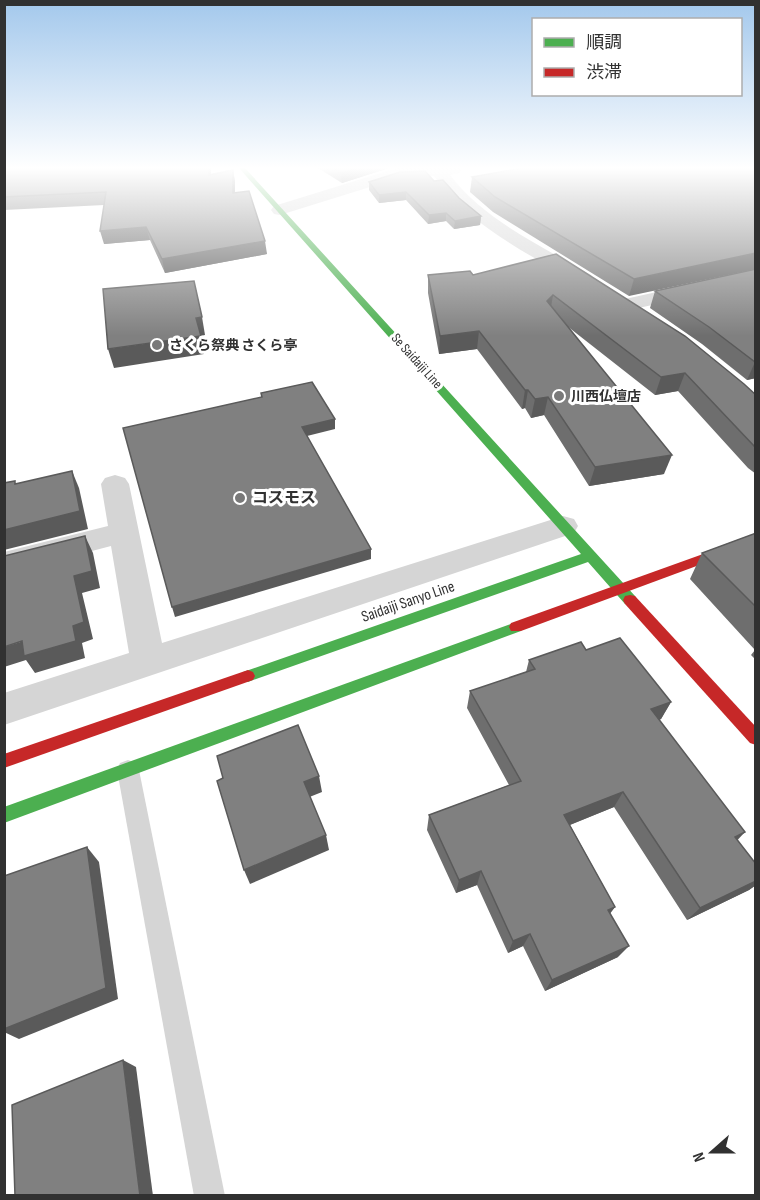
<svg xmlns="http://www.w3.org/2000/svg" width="760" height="1200" font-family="'Sofia Sans Condensed','Noto Sans JP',sans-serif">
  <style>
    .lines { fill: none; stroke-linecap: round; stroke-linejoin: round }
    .lane { fill: #d5d5d5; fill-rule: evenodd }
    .street { fill: #d5d5d5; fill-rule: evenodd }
    .fast { fill: #4caf50; fill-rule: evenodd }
    .jam { fill: #c62828; fill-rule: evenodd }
    .wall { fill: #6e6e6e }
    .shaded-wall { fill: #5a5a5a }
    .building { fill: #808080; stroke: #5a5a5a; stroke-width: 1.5 }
    .poi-dot { fill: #797979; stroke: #fff; stroke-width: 2 }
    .labels { text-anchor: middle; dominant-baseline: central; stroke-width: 6; stroke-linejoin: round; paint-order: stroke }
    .far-poi-label { font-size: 14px; font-weight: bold; fill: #313131; stroke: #fff; text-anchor: start }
    .far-street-label { font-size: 14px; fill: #313131; stroke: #fff }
    .poi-label { font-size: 16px; font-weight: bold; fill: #313131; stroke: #fff; text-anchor: start }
    .street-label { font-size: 16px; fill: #313131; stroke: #fff }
  </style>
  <rect width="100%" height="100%" fill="#fff"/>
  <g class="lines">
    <polygon class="lane" points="128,760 136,763 139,770 225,1196 194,1196 117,770 120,763"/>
    <g class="street">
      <path d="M397 168H461L460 173 450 175C485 221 542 246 591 275L594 279 591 283H577C526 252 470 226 434 176L399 178 280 215 274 214 271 210 274 206Z"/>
      <polygon points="756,270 756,282 625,311 618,309 614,305 618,301 625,299"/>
      <polygon points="115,475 125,478 129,484 162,643 563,516 574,519 578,526 574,533 4,725 4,693 129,653 111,546 4,574 4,552 108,526 101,484 105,478"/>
    </g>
    <g class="fast">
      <polygon points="239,168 245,168 635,596 637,600 635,604 625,604 588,562 253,680 248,682 243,680 241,676 243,672 581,554"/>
      <polygon points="516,622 521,623 523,627 521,631 4,823 4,807"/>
    </g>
    <g class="jam">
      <polygon points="756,535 756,544 521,631 511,631 509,627 511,623"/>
      <polygon points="630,595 635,596 756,727 756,745 750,743 625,604 623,600 625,596"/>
      <polygon points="248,670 253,672 255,676 253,680 4,768 4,754"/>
    </g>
  </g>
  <g class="wall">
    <polygon points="4,168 211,174 233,170 235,182 235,193 267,254 165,273 150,240 104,244 104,205 4,210"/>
    <polygon points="318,168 389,168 342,183"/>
    <polygon points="756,168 629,296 493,212 470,192 472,177"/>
    <polygon points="434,181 459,198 481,216 480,225 454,229 446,221 428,224 406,200 379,203 369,190 369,182"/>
    <polygon points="556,254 756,395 756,474 748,468 678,391 655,395 567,326 664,474 589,486 544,415 531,418 525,408 522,409 477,349 439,354 428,293 428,275 473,275"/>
    <polygon points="756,269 756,378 747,380 702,344 650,308 655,291"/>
    <polygon points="756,533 756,660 751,655 755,650 690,579 702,553"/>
    <polygon points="586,650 671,702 661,719 659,720 737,840 756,864 756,885 749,890 687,920 614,807 570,825 615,907 610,913 618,957 545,991 523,946 508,953 477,885 456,893 427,830 429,815 509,785 467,708 470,691 526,672 529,660"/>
  </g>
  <g class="shaded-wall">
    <polygon points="209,168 211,168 211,187 209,175"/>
    <polygon points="358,168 389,168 342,183 341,173"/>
    <polygon points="233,170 235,182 234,205 233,193"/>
    <polygon points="406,192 406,200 379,203 379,195"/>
    <polygon points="446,213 446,221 428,224 429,215"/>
    <polygon points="481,216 480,225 454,229 455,221"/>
    <polygon points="146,227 150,240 104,244 100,231"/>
    <polygon points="265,241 267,254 165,273 162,259"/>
    <polygon points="756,253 756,269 629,296 634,279"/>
    <polygon points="553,295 550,313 547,301"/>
    <polygon points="202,317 205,335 200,336 196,318"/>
    <polygon points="479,331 477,349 439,354 440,336"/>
    <polygon points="201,336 204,354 114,368 108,349"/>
    <polygon points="755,362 756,378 747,380"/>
    <polygon points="685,373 678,391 655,395 661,377"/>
    <polygon points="525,390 528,390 525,408 522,409"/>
    <polygon points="548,397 544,415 531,418 535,399"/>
    <polygon points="335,419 335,429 303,437 302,427"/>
    <polygon points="672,455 664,474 589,486 595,467"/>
    <polygon points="72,471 79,488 88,529 4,550 4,530"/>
    <polygon points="85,536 93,553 100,588 82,593 93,639 82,643 85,658 35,673 26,660 4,667 4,647 73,626 74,576"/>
    <polygon points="371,549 371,559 175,617 172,607"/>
    <polygon points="671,702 661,719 642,726 651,709"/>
    <polygon points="319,776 322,792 307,798 304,782"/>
    <polygon points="623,792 614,807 557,830 564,815"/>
    <polygon points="745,832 731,847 735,837"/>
    <polygon points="326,835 329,850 250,884 244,870"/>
    <polygon points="87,847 99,862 118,999 19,1039 4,1032 4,1029"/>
    <polygon points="481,871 477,885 456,893 459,880"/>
    <polygon points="756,881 756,885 749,890 687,920 700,908"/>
    <polygon points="615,907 606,919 608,910"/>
    <polygon points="530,934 523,946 508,953 513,941"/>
    <polygon points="629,946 618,957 545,991 552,980"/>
    <polygon points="123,1060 136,1067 153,1196 140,1196"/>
  </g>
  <g class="building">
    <polygon points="4,168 209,168 209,175 233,170 233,193 249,191 265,241 162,259 146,227 100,231 106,192 4,197"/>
    <polygon points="333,168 358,168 341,173"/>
    <polygon points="523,168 756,168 756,253 634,279 495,197 472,177"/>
    <polygon points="425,171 434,181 443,180 459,198 481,216 455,221 446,213 429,215 406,192 379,195 369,182 400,172"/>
    <polygon points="556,254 685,336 744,384 756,395 756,448 685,373 661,377 553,295 547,301 672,455 595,467 548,397 535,399 528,390 525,390 479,331 440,336 428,275 470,271 473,275"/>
    <polygon points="756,269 755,362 709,327 655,291"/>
    <polygon points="194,281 202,317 196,318 201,336 108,349 103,289"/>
    <polygon points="312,382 335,419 302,427 371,549 172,607 123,428 262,397 261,393"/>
    <polygon points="72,471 80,511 4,530 4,483 15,481 15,484"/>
    <polygon points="756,533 756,607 702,553"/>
    <polygon points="85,536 92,571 74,576 84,622 73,626 76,641 24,656 22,641 4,647 4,556"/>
    <polygon points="620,638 671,702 651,709 745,832 735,837 756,864 756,881 700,908 623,792 564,815 615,907 608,910 629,946 552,980 530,934 513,941 481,871 459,880 429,815 521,781 470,691 535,669 529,660 581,642 586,650"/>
    <polygon points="298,725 319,776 304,782 326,835 244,870 217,781 223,778 217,756"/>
    <polygon points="87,847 106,988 4,1029 4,876"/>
    <polygon points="123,1060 140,1196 15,1196 12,1105"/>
  </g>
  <linearGradient id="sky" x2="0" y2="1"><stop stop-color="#a3c8ec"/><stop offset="0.5" stop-color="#fff"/><stop offset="1" stop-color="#fff" stop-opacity="0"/></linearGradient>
  <rect width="760" height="336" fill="url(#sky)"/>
  <g class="poi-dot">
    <circle cx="157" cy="345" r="6"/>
    <circle cx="559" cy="396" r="6"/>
    <circle cx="240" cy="498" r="6"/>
  </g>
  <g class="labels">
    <g class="far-poi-label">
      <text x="169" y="345">さくら祭典 さくら亭</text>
      <text x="571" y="396">川西仏壇店</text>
    </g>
    <g class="far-street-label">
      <text transform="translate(417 361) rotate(48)">Se Saidaiji Line</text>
    </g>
    <g class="poi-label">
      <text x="252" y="498">コスモス</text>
    </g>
    <g class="street-label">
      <text transform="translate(408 602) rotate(-19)">Saidaiji Sanyo Line</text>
    </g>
  </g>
  <rect width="760" height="1200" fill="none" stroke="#313131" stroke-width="12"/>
  <rect x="532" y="18" width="210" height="78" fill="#ffffff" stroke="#adadad" stroke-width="1.5"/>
  <rect x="544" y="38" width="30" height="9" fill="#4caf50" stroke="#adadad" stroke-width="1.5"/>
  <text x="586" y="48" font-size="18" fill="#313131">順調</text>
  <rect x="544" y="68" width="30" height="9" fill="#c62828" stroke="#adadad" stroke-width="1.5"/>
  <text x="586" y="78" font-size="18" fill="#313131">渋滞</text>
  <g transform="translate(712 1152) rotate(249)" stroke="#ffffff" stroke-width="4.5" paint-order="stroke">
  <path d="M0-4.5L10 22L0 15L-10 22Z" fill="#313131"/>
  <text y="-9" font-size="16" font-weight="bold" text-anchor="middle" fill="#313131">N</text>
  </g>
</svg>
